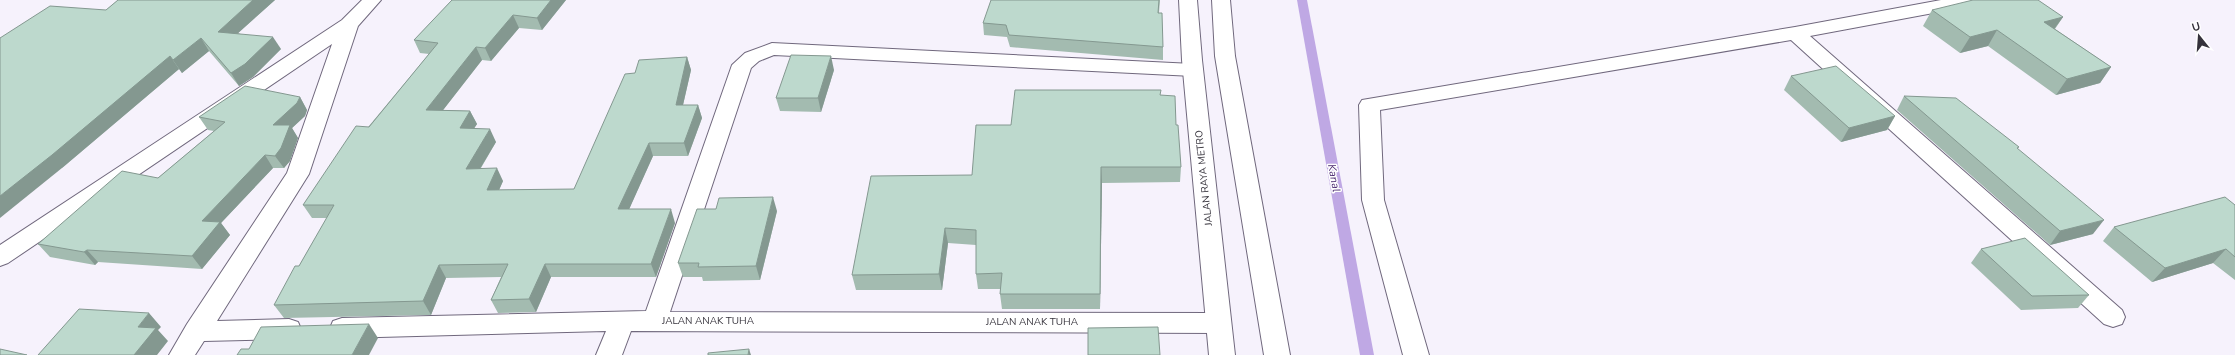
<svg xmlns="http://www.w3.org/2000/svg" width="2235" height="355" font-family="'Nunito Sans',sans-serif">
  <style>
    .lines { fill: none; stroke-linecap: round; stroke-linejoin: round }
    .stream { fill: #bfa8e4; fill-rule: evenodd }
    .minor-casing { stroke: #70687d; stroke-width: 2 }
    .highway-casing { stroke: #70687d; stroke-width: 2 }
    .minor { fill: #fff; fill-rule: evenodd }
    .highway { fill: #fff; fill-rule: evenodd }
    .wall { fill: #a3bbb0 }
    .shaded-wall { fill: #849890 }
    .building { fill: #bdd9cd; stroke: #849890 }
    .labels { text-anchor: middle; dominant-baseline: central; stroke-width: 3; stroke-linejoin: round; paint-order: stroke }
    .street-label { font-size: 10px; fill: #35323b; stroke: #fff }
    .water-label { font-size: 11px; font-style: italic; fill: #4a2a70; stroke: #fff }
  </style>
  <rect width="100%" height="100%" fill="#f6f2fc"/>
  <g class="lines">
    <polygon class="stream" points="1297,0 1307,0 1374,355 1360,355"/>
    <g class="minor-casing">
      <g id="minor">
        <polygon points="362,0 381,0 358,26 309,174 217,321 289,319 298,322 301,329 298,336 289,339 204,341 195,355 169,355 187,324 287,173 332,44 8,263 0,266 0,245 342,20"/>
        <polygon points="1941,0 1980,0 1978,4 1971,6 1810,36 2122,310 2125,317 2122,324 2113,327 2104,324 1791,40 1380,110 1384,200 1429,355 1403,355 1362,200 1359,105 1362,100 1795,27"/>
        <polygon points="772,43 1193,64 1200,66 1203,70 1200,74 1193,76 774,55 759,61 751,68 670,312 1219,313 1228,316 1231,323 1228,330 1219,333 631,331 622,355 596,355 606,331 342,338 333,335 330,328 333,321 342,318 646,311 732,65 745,53"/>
      </g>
    </g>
    <g class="highway-casing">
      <g id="highway">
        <polygon points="1179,0 1197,0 1202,60 1235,355 1209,355 1182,60"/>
        <polygon points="1212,0 1230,0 1235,56 1290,355 1264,355 1215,56"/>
      </g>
    </g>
    <use href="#minor" class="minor"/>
    <use href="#highway" class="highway"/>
  </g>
  <g class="wall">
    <polygon points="118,0 275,0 238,33 281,49 253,77 239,86 209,51 182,73 179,69 62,168 106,10"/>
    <polygon points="452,0 566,0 542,30 519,28 491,61 482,60 443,110 470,111 477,124 474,128 496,142 481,168 503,181 499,190 574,189 635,73 687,57 691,70 683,105 698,105 702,118 688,156 653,156 629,209 675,223 656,277 551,277 536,312 498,313 491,300 501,277 446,278 431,315 284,318 274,305 299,266 327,218 312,218 303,205 429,54 420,53 414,40"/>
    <polygon points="1160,0 1159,13 1163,47 1163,60 1010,47 1007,37 984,35 983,23"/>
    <polygon points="1932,10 2063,17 2055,29 2111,67 2100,83 2056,95 1988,46 1960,53 1923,26"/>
    <polygon points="834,70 821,112 780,111 776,98"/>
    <polygon points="1791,76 1895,116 1887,130 1841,142 1784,90"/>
    <polygon points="1161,95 1181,167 1180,182 1102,183 1100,309 1002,309 1000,294 1001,289 978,289 976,274 976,245 948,243 942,290 856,290 852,275 972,175 1011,125"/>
    <polygon points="1904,96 2018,149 2093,234 2050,245 1897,110"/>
    <polygon points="300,97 307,110 305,116 292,128 298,138 290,161 284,168 273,168 221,223 230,235 202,269 98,262 95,265 50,257 38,244 158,178 214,131 208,130 199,117"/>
    <polygon points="2235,205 2235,280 2213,263 2152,282 2103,241 2114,227"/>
    <polygon points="777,211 760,280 703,281 702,277 683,277 678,263"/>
    <polygon points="1981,249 2089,295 2078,308 2021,310 1971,263"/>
  </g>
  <g class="shaded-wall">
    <polygon points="253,0 275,0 226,44 218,32"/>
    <polygon points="551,0 566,0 542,30 537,18"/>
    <polygon points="513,15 519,28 491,61 485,48"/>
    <polygon points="2063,17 2052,32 2044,22"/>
    <polygon points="1997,30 1988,46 1960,53 1970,37"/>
    <polygon points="273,37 281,49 253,77 239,86 231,73"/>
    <polygon points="201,38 209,51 182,73 173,60"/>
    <polygon points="476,47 482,60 433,123 426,110"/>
    <polygon points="170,56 179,69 62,168 0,218 0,196"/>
    <polygon points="831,56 834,70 821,112 818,98"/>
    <polygon points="687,57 691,70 680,118 676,105"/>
    <polygon points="2111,67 2100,83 2056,95 2067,79"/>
    <polygon points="300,97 307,110 305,116 292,128 298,138 290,161 284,168 275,156 273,125"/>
    <polygon points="698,105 702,118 688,156 684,143"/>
    <polygon points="470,111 477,124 466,141 460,128"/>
    <polygon points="1895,116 1887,130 1841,142 1849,128"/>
    <polygon points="490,129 496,142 472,182 466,169"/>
    <polygon points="649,143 653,156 623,223 618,209"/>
    <polygon points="265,155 273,168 221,223 230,235 202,269 192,256 202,221"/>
    <polygon points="1101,167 1102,183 1100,309 1100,294"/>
    <polygon points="497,168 503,181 493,204 487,190"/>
    <polygon points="773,197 777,211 760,280 756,266"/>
    <polygon points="671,209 675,223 656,277 651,264"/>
    <polygon points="2104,220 2093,234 2050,245 2060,231"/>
    <polygon points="945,228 948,243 942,290 939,274"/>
    <polygon points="2226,249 2213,263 2152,282 2165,268"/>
    <polygon points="87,250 98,262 95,265 84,252"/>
    <polygon points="545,264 551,277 536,312 529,299"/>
    <polygon points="439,265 446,278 431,315 423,301"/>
    <polygon points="149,313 161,327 158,330 168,341 157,355 134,355 138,327"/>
    <polygon points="369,324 378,338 369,355 352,355"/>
    <polygon points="749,349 751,355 748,355"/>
  </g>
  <g class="building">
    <polygon points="118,0 253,0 218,32 273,37 245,64 231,73 201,38 173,60 170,56 52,155 0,196 0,38 50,6 106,10"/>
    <polygon points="452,0 551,0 537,18 513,15 485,48 476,47 426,110 470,111 460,128 490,129 466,169 497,168 487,190 574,189 625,74 635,73 639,60 687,57 676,105 698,105 684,143 649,143 618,209 671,209 651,264 545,264 529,299 491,300 508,264 439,265 423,301 274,305 295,266 299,266 334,205 303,205 356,126 369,127 438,43 414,40"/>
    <polygon points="991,0 1159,0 1158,13 1162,13 1163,47 1009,35 1006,25 983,23"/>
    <polygon points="1973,0 2038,0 2063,17 2044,22 2111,67 2067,79 1997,30 1970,37 1932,10"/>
    <polygon points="791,55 831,56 818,98 776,98"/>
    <polygon points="1836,66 1895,116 1849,128 1791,76"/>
    <polygon points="245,86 300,97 297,103 273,125 290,125 281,148 275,156 265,155 202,221 220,222 192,256 87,250 84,252 38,244 122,171 158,178 225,122 199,117"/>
    <polygon points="1015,90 1161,90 1160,95 1175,96 1176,125 1178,125 1181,167 1101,167 1100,294 1000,294 1002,273 976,274 976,230 945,228 939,274 852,275 871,176 972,175 976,125 1011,125"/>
    <polygon points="1904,96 1956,98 2019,147 2017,148 2104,220 2060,231"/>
    <polygon points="773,197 756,266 698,267 699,263 678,263 697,209 716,209 719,198"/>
    <polygon points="2225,197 2235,205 2235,257 2226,249 2165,268 2114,227"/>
    <polygon points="2025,238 2089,295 2032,296 1981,249"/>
    <polygon points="79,309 149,313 138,327 156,328 134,355 38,355"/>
    <polygon points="369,324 352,355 237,355 241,349 249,349 261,327"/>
    <polygon points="1158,327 1160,355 1088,355 1088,328"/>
    <polygon points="0,349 27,355 0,355"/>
    <polygon points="749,349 748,355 708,355 708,353"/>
  </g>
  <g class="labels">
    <g class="street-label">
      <text transform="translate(1204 178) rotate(-96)">JALAN RAYA METRO</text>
      <text x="708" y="321">JALAN ANAK TUHA</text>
      <text x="1032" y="322">JALAN ANAK TUHA</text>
    </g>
    <g class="water-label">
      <text transform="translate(1334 178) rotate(80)">Kanal</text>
    </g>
  </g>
  <g transform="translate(2199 36) rotate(343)" stroke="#ffffff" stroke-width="3" paint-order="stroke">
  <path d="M0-3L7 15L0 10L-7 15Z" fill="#35323b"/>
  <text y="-6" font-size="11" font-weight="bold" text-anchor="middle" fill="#35323b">U</text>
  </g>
</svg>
